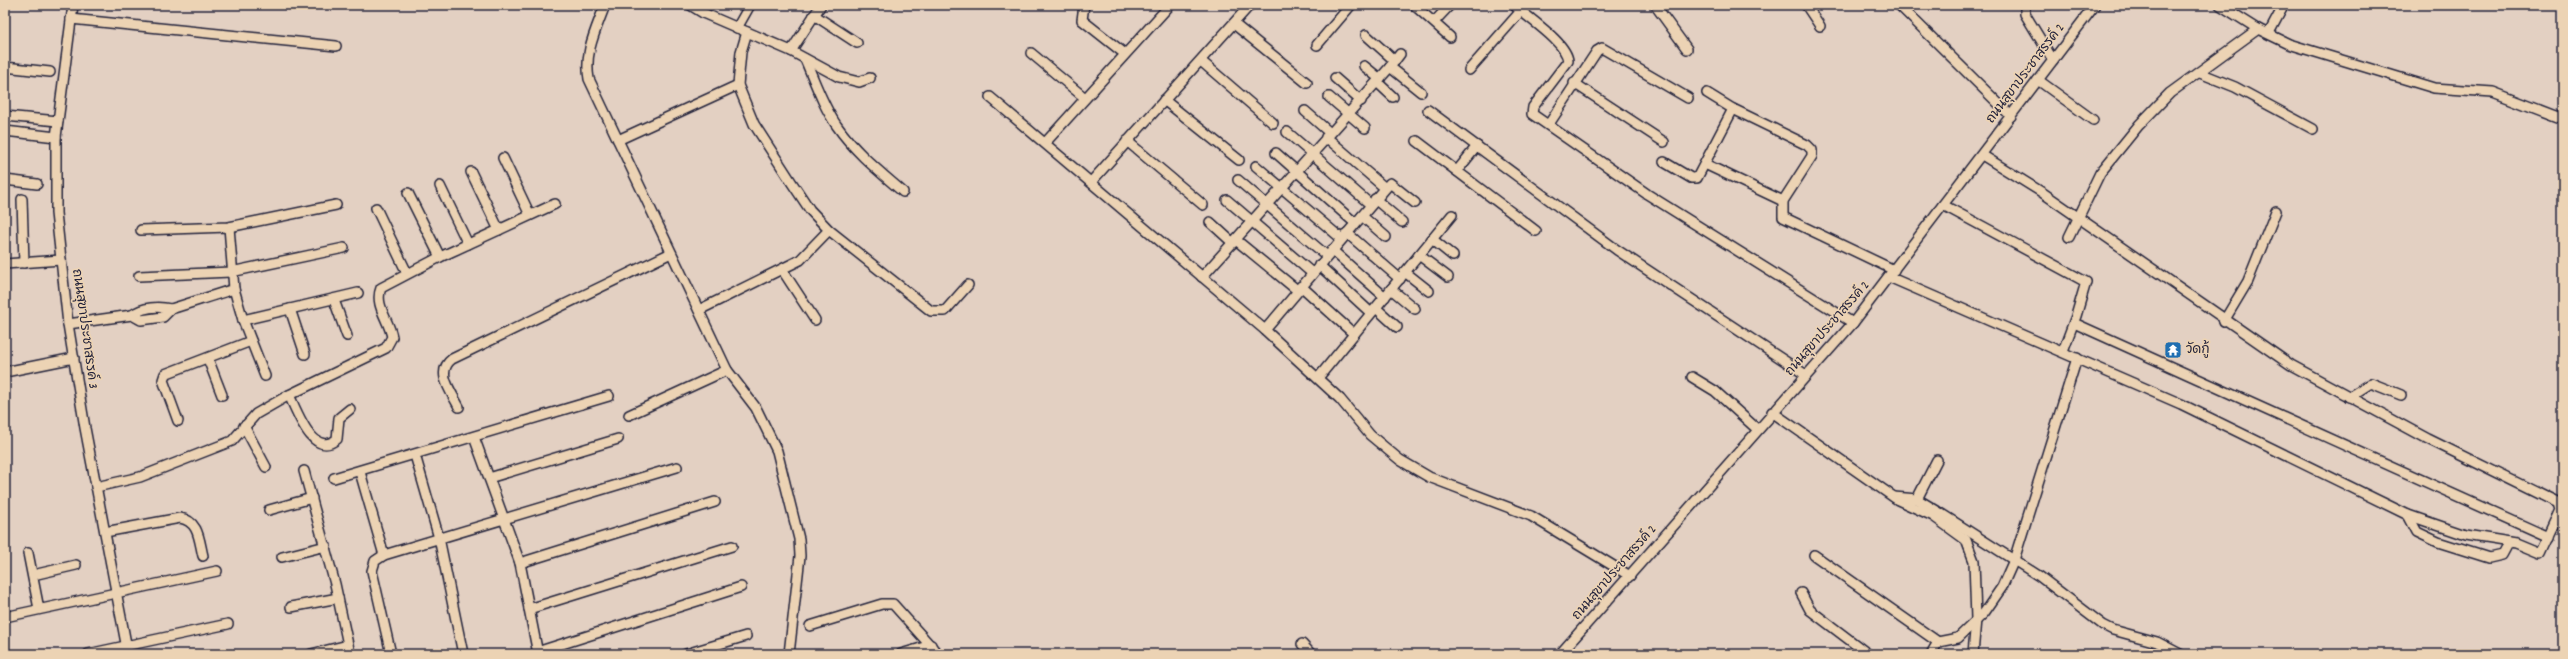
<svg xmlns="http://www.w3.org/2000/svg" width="2568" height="659" font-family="Dekko,'Playpen Sans Thai',sans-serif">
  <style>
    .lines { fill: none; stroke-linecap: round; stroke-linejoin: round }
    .minor-casing { stroke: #22223b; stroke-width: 12 }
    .minor { stroke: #ecd3b4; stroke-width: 9 }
    .labels { text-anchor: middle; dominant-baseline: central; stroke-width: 3.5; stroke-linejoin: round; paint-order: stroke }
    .street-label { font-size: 13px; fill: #22223b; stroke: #ecd3b4 }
    .poi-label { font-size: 13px; fill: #22223b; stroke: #ecd3b4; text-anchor: start }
  </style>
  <rect width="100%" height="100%" fill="#e3d0c2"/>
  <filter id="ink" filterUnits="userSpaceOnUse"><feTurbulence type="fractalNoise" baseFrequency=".025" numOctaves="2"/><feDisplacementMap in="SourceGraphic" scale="8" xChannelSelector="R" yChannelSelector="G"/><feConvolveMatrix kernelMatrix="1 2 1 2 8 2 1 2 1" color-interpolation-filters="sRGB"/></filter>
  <g filter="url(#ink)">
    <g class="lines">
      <g class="minor-casing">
        <g id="minor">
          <polyline points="73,5 56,137 56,213 68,324 85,428 128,654"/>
          <path d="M605 5C596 30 584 52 589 79L727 370 756 408 777 451 799 539 800 556 789 654"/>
          <polyline points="690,5 703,13 791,51 839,77 859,82 870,78"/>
          <polyline points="1084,5 1082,20 1125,54"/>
          <polyline points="1414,5 1450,37"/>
          <path d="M1514 5C1528 18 1567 43 1568 61L1533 107 1532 114 1647 194 1853 323"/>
          <polyline points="1655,5 1687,49"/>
          <polyline points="1806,5 1820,26"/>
          <polyline points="1899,5 2011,116"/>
          <polyline points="2025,5 2025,14 2053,60"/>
          <polyline points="2220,5 2258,29 2289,44 2434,88 2493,92 2563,119"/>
          <polyline points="814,15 857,43"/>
          <polyline points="71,19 336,46"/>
          <polyline points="1434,22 1450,5"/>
          <polyline points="1234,24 1307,83"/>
          <polyline points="737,28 750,5"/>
          <polyline points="747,32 741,52 738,85 754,124 792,183 810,210 829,230 931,311 945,311 968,285"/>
          <polyline points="2269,33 2284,5"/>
          <polyline points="1366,35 1395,61"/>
          <polyline points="1317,45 1351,5"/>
          <polyline points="791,51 821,5"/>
          <polyline points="1031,53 1085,98"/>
          <polyline points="1400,54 1390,67 1421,92"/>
          <path d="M805 59C815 82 823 106 837 126 855 152 880 172 903 192"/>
          <polyline points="1201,61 1273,123"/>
          <polyline points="1364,66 1380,79"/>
          <polyline points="5,67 50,72"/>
          <polyline points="1469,70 1521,11"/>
          <polyline points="2200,73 2235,87 2313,129"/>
          <polyline points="1335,78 1361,101"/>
          <polyline points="2038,80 2093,120"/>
          <polyline points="1377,82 1393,97"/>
          <polyline points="1574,83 1664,142"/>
          <polyline points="1707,93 1733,109 1807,145 1812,150 1812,156 1783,201 1783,217 1894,270"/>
          <polyline points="990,97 1265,330 1340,399 1370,435 1400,460 1429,477 1531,516 1630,576"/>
          <polyline points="1329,97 1365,128"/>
          <polyline points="1164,100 1239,160"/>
          <polyline points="1428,110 1617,250 1806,375"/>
          <polyline points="1305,111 1330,133"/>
          <polyline points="5,116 58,121"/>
          <polyline points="1549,124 1597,51 1602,48 1688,98"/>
          <polyline points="5,131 56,137"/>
          <polyline points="1287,132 1371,205"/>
          <polyline points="1326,137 1385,188"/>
          <polyline points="618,140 738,85"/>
          <polyline points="1127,141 1203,205"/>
          <polyline points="1417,141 1536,231"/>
          <polyline points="1045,143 1170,5"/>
          <polyline points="1276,153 1355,223"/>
          <polyline points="503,158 530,215"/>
          <polyline points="1664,162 1691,178 1697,178 1733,109"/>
          <polyline points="1705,164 1783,201"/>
          <polyline points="1256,166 1342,239"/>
          <polyline points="1457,171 1477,146"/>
          <polyline points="471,172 499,230"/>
          <polyline points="5,180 37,184"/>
          <polyline points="1238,180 1327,256"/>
          <polyline points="1091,182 1250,5"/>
          <polyline points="440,186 468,244"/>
          <polyline points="408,193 440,257"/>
          <polyline points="22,199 24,263"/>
          <polyline points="1375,199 1402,222"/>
          <polyline points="1227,200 1312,273"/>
          <polyline points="1943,205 2086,282 2076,316 2063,351"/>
          <polyline points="376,208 407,273"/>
          <polyline points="1362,216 1386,237"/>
          <polyline points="1210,222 1233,243"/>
          <polyline points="229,227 234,289 243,320 265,376"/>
          <polyline points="141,230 229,227 336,205"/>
          <polyline points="1347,233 1400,279"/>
          <polyline points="2069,237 2100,173 2139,125 2170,93 2258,29"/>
          <polyline points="1432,239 1453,256"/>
          <polyline points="1236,240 1297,290"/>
          <polyline points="1332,250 1385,297"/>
          <polyline points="1419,255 1448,277"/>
          <polyline points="5,264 61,260"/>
          <polyline points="1319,265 1371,313"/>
          <polyline points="783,271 815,320"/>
          <polyline points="1405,272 1429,291"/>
          <polyline points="139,276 231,272 344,248"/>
          <polyline points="1202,277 1390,67"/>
          <polyline points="1889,277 2181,404 2408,515 2466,535 2516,543 2540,553 2560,510 2558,503 2428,439 2291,365 2043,193 1982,155"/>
          <polyline points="1301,286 1354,334"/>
          <polyline points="1391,289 1415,309"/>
          <polyline points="334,300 347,336"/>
          <polyline points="1376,308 1397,327"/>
          <polyline points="290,309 305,354"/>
          <polyline points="699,310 800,260 829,230"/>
          <polyline points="132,315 141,320 163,317 171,309 234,289"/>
          <polyline points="243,320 358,293"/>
          <polyline points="2224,321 2248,281 2276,211"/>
          <polyline points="2074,323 2548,537"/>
          <path d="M68 324 132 315C143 307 158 306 171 309"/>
          <polyline points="1265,330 1390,183 1415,203"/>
          <polyline points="208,359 222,395"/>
          <polyline points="5,372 74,358"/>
          <polyline points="1692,377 1715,391 1757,429"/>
          <polyline points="1318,378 1452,215"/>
          <path d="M289 395C297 411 313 459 337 439L339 418 350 409"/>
          <polyline points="2349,397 2371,383 2401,395"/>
          <path d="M459 407C451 391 435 372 452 359L671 253"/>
          <polyline points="1772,412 1898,500 1933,516 1966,540 1974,561 1976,619 1973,654"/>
          <polyline points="629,415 727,370"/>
          <polyline points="178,421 163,380 165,374 251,341"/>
          <polyline points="244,426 266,467"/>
          <polyline points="474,437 520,563 538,654"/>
          <polyline points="415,455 439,538 463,654"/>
          <polyline points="304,471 335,584 350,654"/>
          <polyline points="360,472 384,555"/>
          <polyline points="334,478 609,396"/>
          <polyline points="489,478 618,439"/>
          <path d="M96 487 140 477 232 441 256 414 289 395 386 348 392 337C389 320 374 305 381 288L440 257 555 204"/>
          <polyline points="1894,497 1917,499 1937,511 2039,576 2103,625 2113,630 2157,642 2180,654"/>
          <polyline points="1917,499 1937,460"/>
          <polyline points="269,510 312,498"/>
          <polyline points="2408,515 2417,532 2438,542 2489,558 2502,555 2509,542"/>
          <path d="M105 532 180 518C199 521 199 540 203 556"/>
          <polyline points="28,553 39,609"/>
          <polyline points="1814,555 1938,642 1958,638 1984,613 2002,587 2014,560 2077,358"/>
          <polyline points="282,557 326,546"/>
          <polyline points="520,563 715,502"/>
          <polyline points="33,575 76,565"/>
          <polyline points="1801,593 1810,610 1868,654"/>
          <polyline points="291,607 338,598"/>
          <polyline points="529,609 732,546"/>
          <polyline points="5,617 217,571"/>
          <polyline points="810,626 882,604 893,604 938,654"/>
          <polyline points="1302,644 1311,654"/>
          <polyline points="537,652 741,587"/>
          <polyline points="88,654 228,624"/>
          <polyline points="311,654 348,645"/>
          <polyline points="391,654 372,571 375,561 384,555 677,467"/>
          <polyline points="686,654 746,636"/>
          <polyline points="901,654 931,645"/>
          <polyline points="1560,654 1853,323 2095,5"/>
          <polyline points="1931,654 1938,642"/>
        </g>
      </g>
      <use href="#minor" class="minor"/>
    </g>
  </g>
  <defs>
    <g id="temple-square" transform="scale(0.9)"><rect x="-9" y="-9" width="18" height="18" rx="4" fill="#1f6fb2" stroke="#ecd3b4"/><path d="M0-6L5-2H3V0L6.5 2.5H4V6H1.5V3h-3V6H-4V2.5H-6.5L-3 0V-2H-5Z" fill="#fff"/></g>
  </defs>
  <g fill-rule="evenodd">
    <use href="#temple-square" x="2173" y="350"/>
  </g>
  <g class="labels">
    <g class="street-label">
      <text transform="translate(2026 74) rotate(-53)">ถนนสุขาประชาสรรค์ 2</text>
      <text transform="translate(84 329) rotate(82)">ถนนสุขาประชาสรรค์ 3</text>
      <text transform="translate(1828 329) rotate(-49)">ถนนสุขาประชาสรรค์ 2</text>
      <text transform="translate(1615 573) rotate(-49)">ถนนสุขาประชาสรรค์ 2</text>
    </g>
    <g class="poi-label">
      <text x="2186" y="350">วัดกู้</text>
    </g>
  </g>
  <rect width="2568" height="659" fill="none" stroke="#ecd3b4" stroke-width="20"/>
  <rect x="10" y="10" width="2548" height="639" fill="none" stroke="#22223b" stroke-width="1.5" filter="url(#ink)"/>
</svg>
